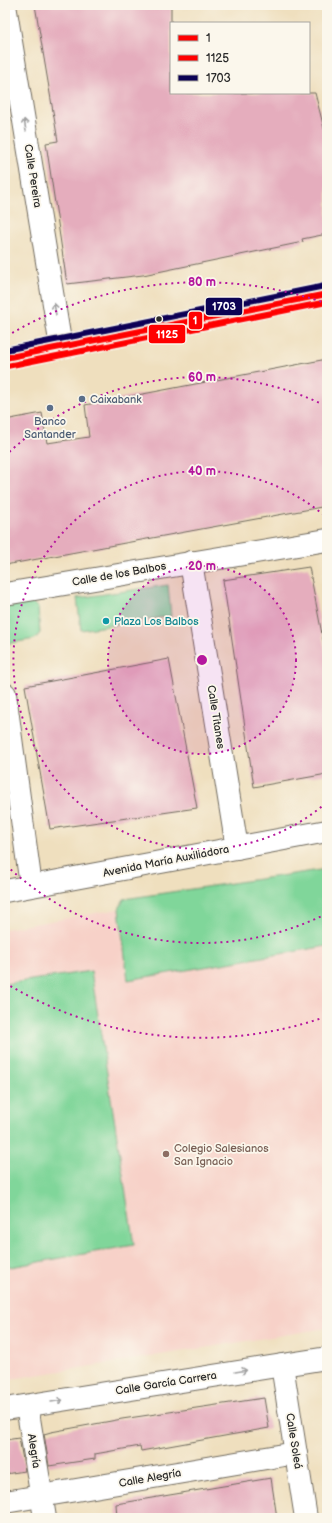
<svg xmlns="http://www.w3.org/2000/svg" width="332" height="1523" font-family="'Balsamiq Sans',sans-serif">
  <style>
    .built { fill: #f7d1c8 }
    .green { fill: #80d69a; stroke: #568062 }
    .building { fill: #e5adbd }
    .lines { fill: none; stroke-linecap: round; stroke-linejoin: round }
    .minor-casing { stroke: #706a5e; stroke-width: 24 }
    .major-casing { stroke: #706a5e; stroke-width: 24 }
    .minor { stroke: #fff; stroke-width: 22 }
    .major { stroke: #f4c16b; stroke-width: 22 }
    .bus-1-casing { stroke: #fbf7ec; stroke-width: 9 }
    .bus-2-casing { stroke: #fbf7ec; stroke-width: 9 }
    .bus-3-casing { stroke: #fbf7ec; stroke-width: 9 }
    .bus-1 { stroke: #f00; stroke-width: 6 }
    .bus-2 { stroke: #f00; stroke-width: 6 }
    .bus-3 { stroke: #0c0354; stroke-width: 6 }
    .oneway { stroke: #a0a0a0 }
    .ring { fill: none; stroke: #b5179e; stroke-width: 2; stroke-dasharray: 2 4 }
    .bus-dot { fill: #2b2b2b; stroke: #fbf7ec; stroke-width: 1.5 }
    .service-dot { fill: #5c6f8a; stroke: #fbf7ec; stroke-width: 1.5 }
    .culture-dot { fill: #0f9aa8; stroke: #fbf7ec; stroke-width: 1.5 }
    .education-dot { fill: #8d6e63; stroke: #fbf7ec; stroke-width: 1.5 }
    .labels { text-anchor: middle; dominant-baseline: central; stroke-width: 3.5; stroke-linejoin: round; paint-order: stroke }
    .street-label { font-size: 11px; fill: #2b2b2b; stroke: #fbf7ec }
    .service-label { font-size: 11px; fill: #4e5e75; stroke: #fbf7ec; text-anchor: start }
    .culture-label { font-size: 11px; fill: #0d838f; stroke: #fbf7ec; text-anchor: start }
    .education-label { font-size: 11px; fill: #785e54; stroke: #fbf7ec; text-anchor: start }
    .centre { fill: #b5179e; stroke: #fbf7ec; stroke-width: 2 }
    .ring-label { font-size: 12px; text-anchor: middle; font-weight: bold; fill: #b5179e; stroke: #fbf7ec; stroke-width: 3.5; stroke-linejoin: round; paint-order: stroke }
    .line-badge { stroke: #fbf7ec; stroke-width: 1.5 }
    .badge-label { font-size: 11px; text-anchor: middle; font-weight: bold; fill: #fff }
  </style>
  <rect width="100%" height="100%" fill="#fbf7ec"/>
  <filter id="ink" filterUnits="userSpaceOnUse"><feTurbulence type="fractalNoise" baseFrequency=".025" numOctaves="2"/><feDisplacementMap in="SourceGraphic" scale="8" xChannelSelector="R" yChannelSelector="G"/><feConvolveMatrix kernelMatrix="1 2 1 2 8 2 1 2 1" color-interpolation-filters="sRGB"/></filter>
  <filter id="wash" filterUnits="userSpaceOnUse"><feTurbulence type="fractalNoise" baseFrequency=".012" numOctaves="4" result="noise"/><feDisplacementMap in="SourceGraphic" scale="16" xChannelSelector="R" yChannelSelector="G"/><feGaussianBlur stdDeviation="0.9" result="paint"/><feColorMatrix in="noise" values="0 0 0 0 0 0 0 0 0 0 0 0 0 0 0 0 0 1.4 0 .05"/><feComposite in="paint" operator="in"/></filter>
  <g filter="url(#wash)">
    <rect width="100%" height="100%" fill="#efdfbe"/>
    <polygon class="built" points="119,909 128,980 327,946 327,1328 5,1380 5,929"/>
    <g class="green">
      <polygon points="168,585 171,616 81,630 77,598"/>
      <polygon points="32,602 38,608 40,633 35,639 5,644 5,607"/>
      <polygon points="327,869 327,946 128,980 119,909 124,899"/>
      <polygon points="91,971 134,1245 5,1268 5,984"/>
    </g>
    <g id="blocks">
      <g class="building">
        <polygon points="35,5 171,5 171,93 315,93 327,140 327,234 302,239 303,242 143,275 67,284 46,143 58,141"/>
        <polygon points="327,359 327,506 5,565 5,420 42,413 47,443 89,437 85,405"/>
        <polygon points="309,567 327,660 327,774 254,787 223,580"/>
        <polygon points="169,659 197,808 50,829 25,686"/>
        <polygon points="264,1398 269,1428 141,1451 140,1446 95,1454 95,1459 49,1466 44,1434 51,1432 122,1419"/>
        <polygon points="19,1438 25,1471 5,1474 5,1440"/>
        <polygon points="271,1478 277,1518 117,1518 116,1504"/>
      </g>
    </g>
  </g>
  <g filter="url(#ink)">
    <use href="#blocks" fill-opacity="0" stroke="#706a5e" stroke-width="1"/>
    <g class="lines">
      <g class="minor-casing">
        <g id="minor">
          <polyline points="5,5 61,347"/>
          <polyline points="191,562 237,848"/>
          <polyline points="5,594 327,540"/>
          <polyline points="5,694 31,886"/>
          <polyline points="5,891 327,831"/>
          <polyline points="282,1365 306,1518"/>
          <polyline points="27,1406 45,1518"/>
          <polyline points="5,1409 327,1358"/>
          <polyline points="5,1502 296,1453"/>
        </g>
      </g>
      <g class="major-casing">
        <polyline id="major" points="5,358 327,294"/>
      </g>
      <use href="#minor" class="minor"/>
      <use href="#major" class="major"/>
      <g class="bus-1-casing">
        <polyline id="bus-1" points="5,358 327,294"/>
      </g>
      <g class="bus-2-casing">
        <polyline id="bus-2" points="7,366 327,302"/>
      </g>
      <g class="bus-3-casing">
        <polyline id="bus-3" points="5,350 325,286"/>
      </g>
      <use href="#bus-1" class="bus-1"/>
      <use href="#bus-2" class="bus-2"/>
      <use href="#bus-3" class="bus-3"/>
    </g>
    <defs><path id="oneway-shaft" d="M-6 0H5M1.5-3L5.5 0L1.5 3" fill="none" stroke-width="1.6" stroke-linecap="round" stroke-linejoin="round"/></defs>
    <g class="oneway">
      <use href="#oneway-shaft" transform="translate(25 125) rotate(-99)"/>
      <use href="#oneway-shaft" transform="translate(55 309) rotate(-99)"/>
      <use href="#oneway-shaft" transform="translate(241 1371) rotate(-9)"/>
      <use href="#oneway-shaft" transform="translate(57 1401) rotate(-9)"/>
    </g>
  </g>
  <circle cx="202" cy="660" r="94" fill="#b5179e" fill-opacity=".12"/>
  <g class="ring">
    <circle cx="202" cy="660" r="94"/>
    <path d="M326 803A189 189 0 1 1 326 517"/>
    <path d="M326 914A283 283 0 0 1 5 864M5 456A283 283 0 0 1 326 406"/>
    <path d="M325 1017A378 378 0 0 1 7 984M7 336A378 378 0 0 1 325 303"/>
  </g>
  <circle class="bus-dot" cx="159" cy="319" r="3.5"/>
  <g class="service-dot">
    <circle cx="82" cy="399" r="4"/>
    <circle cx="50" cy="408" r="4"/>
  </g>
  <circle class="culture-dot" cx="106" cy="621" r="4"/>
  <circle class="education-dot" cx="166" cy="1154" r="4"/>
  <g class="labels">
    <g class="street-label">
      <text transform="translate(33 176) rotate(81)">Calle Pereira</text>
      <text transform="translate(119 574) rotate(-10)">Calle de los Balbos</text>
      <text transform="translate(216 717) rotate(81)">Calle Titanes</text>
      <text transform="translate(166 861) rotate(-11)">Avenida María Auxiliadora</text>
      <text transform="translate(166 1383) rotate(-9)">Calle García Carrera</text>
      <text transform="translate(294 1441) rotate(81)">Calle Soleá</text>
      <text transform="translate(34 1451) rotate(81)">Alegría</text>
      <text transform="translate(150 1478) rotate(-10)">Calle Alegría</text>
    </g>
    <g class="service-label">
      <text x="90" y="399">Caixabank</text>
      <text x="50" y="421" text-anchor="middle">Banco<tspan x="50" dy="13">Santander</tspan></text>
    </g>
    <g class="culture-label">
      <text x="114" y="621">Plaza Los Balbos</text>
    </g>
    <g class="education-label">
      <text x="174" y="1148">Colegio Salesianos<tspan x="174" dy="13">San Ignacio</tspan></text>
    </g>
  </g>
  <circle cx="202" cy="660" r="6" class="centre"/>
  <g class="ring-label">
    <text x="202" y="286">80 m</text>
    <text x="202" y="381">60 m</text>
    <text x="202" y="475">40 m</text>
    <text x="202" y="570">20 m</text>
  </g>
  <g class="line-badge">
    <rect x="205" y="297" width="38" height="19" rx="4" fill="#0c0354"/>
    <rect x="188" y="311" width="15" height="19" rx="4" fill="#f00"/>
    <rect x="148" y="324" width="38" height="20" rx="4" fill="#f00"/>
  </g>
  <g class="badge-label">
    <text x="224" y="310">1703</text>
    <text x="195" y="324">1</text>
    <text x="167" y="338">1125</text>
  </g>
  <rect width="332" height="1523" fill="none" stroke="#fbf7ec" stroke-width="20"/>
  <rect x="170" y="22" width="140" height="72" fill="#fbf7ec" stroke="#a8a59f"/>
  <rect x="178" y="35" width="20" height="6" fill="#ff0000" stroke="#a8a59f"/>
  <text x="206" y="42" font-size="12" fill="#2b2b2b">1</text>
  <rect x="178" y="55" width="20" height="6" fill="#ff0000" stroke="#a8a59f"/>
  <text x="206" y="62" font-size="12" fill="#2b2b2b">1125</text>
  <rect x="178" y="75" width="20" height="6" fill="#0c0354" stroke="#a8a59f"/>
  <text x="206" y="82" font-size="12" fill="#2b2b2b">1703</text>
</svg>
